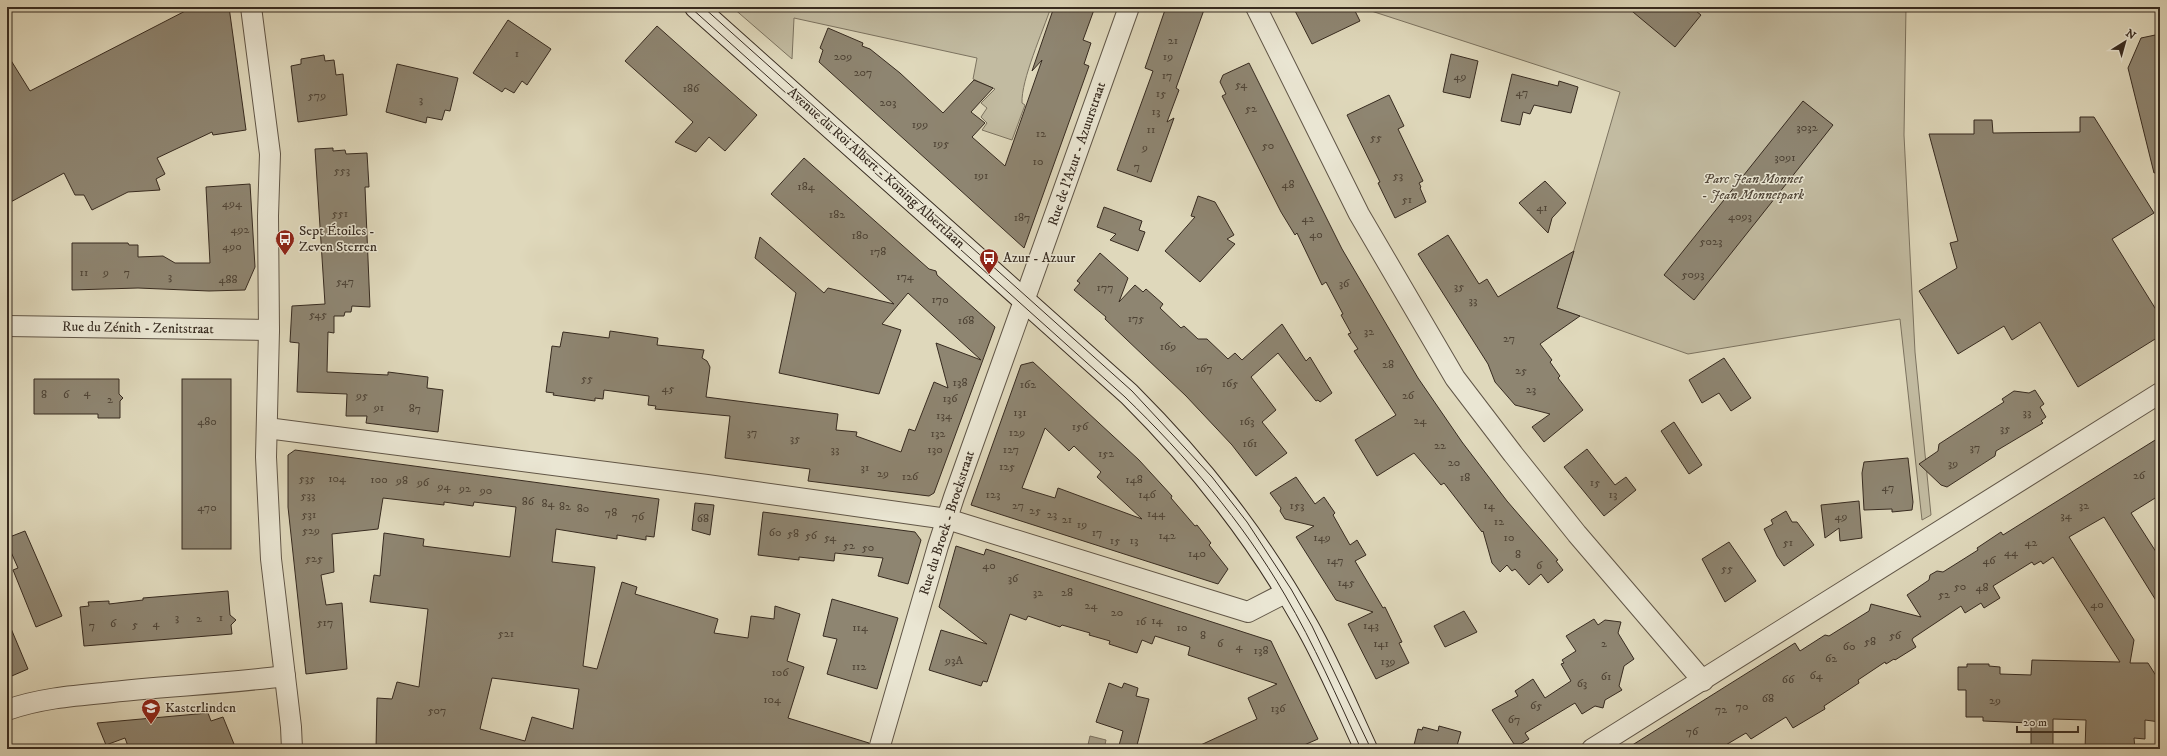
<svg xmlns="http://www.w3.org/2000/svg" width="2167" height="756" font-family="'IM FELL DW Pica',serif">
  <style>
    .green { fill: #c2bba1; stroke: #7c7360 }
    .water { fill: #a69d86; stroke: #7a6f5d }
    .building { fill: #8e8571; stroke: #372b20; fill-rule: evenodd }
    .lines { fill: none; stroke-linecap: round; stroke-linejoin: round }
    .street-casing { stroke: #615647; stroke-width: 22 }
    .secondary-casing { stroke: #372b20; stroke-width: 24 }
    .street { stroke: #eae6d3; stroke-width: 20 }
    .secondary { stroke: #eae6d3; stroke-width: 22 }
    .tram { stroke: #372b20; stroke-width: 1 }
    .labels { text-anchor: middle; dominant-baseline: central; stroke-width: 3; stroke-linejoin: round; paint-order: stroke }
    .number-label { font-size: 12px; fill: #4d4234 }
    .street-label { font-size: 14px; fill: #372b20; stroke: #eae6d3 }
    .park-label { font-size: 14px; font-style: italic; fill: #53483a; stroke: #eae6d3 }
    .poi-label { font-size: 14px; fill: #372b20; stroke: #eae6d3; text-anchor: start }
  </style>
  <rect width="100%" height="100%" fill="#dfd8bb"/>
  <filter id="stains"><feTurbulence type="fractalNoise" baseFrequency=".005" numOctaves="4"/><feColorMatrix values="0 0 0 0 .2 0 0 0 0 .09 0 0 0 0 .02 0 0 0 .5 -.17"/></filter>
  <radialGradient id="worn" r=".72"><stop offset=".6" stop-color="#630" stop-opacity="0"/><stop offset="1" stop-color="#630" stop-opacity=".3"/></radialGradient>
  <g class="green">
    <path d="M732 7H1051C1043 31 1021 80 1022 103L1025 105 1012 140 982 130 987 123 981 117 987 108 981 103 995 89 973 79 977 58 794 18 792 59Z"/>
    <polygon points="1359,7 1906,7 1904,135 1915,352 1931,515 1922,520 1900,319 1688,354 1557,308 1620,92"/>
  </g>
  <polygon class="water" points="1090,736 1106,740 1104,749 1087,749"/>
  <g class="building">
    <polygon points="193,7 229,7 246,130 213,135 212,132 157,158 165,174 156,179 160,190 128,192 92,210 84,195 75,195 64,173 7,204 7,54 30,91"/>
    <polygon points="1054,7 1095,7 1083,40 1091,43 1084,64 1089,66 1024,248 819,62 823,50 820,48 828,28 863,43 862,46 870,49 900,73 943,113 974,80 993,88 971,112 985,123 972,137 1005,166 1042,60 1032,71"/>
    <polygon points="1166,7 1205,7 1176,88 1179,90 1167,122 1174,118 1151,182 1117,170 1153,71 1145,68"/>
    <polygon points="1293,7 1353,7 1360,21 1312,44"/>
    <polygon points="1627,7 1691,7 1701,15 1675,47"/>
    <polygon points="508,20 551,49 527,85 522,81 514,93 505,88 502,92 473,73"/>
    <polygon points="657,26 757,115 725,151 709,137 696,152 675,142 693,122 625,61"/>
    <polygon points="2160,34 2160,172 2154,173 2128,68 2141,38"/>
    <polygon points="1451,54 1478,61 1470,98 1443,92"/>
    <polygon points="324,55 325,61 334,60 336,75 343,74 347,115 298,122 291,66 301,64 301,59"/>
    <polygon points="1249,63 1342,249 1418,378 1462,442 1507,501 1558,560 1556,561 1563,570 1548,583 1541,574 1529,585 1515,569 1512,571 1507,565 1500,572 1492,563 1483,531 1482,532 1444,483 1441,485 1414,453 1377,476 1355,440 1396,415 1354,351 1358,349 1348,334 1351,333 1341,315 1343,314 1326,282 1322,285 1297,233 1295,235 1281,212 1222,96 1226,94 1220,82 1223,75"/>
    <polygon points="397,64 458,78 450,111 445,110 442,120 427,117 426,123 386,112"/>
    <polygon points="1512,74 1558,86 1559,81 1578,87 1571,113 1534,105 1530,114 1523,112 1520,125 1501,121"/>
    <polygon points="1389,95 1404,126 1398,129 1423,181 1419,183 1421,187 1420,188 1426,202 1395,218 1378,183 1380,182 1347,115"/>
    <polygon points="1803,101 1833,125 1694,300 1664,275"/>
    <polygon points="2080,117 2094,117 2154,213 2112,239 2160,316 2160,336 2078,387 2040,322 2012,340 2004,326 1958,354 1919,291 1957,268 1950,243 1958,241 1929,134 1974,134 1974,120 1992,120 1993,133 2080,132"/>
    <polygon points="333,148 333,151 345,150 346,154 367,153 369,187 365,187 370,307 352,306 351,312 345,312 344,316 334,316 334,333 328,332 327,372 388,375 388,372 428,377 427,388 443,390 438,432 366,423 367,416 346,416 347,394 297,392 299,343 290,342 292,306 325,304 315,149"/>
    <polygon points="804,158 929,269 936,271 937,275 995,327 934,493 929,496 808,481 810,469 725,458 730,416 655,409 656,406 648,405 649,396 604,390 603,399 595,398 595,401 553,395 554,393 546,392 552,346 560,347 563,332 609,338 610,331 658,338 657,345 704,350 702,358 707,361 710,367 706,397 838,414 836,430 857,432 856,436 901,452 909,429 915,431 934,382 948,388 936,343 981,360 908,293 882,324 901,330 879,394 779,373 796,293 755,258 760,237 824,293 828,288 894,304 771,194"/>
    <polygon points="1545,181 1566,203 1552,218 1548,233 1519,203"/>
    <polygon points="250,184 255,267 245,290 209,291 138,288 72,290 72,243 128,243 129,245 138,245 138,257 163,256 175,263 210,263 206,187"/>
    <polygon points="1198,196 1215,202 1234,235 1227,239 1235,244 1200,282 1165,251 1195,217 1191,216"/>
    <polygon points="1104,207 1142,221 1139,230 1145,232 1138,251 1110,240 1116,234 1097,227"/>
    <polygon points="1448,235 1479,284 1487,279 1498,297 1574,251 1557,308 1580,316 1540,344 1552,360 1550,362 1560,376 1558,378 1583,410 1544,442 1532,427 1550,414 1515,405 1495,382 1488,364 1418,254"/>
    <polygon points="1100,253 1128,278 1119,302 1135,285 1143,292 1146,289 1163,304 1160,308 1181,328 1184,326 1198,339 1207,339 1228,359 1235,353 1242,360 1282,324 1306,361 1310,357 1332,393 1320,402 1318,400 1316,401 1278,353 1251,377 1276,410 1262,422 1287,453 1256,476 1232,445 1186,396 1105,319 1106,317 1074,290 1080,283 1077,281"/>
    <polygon points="1724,358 1751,398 1731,411 1719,393 1702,403 1689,380"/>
    <path d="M1033 362 1139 460 1172 496 1171 498 1195 526 1197 525 1211 543 1209 545 1228 569 1218 584 971 505 1021 365ZM1045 428 1069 451 1074 446 1101 472 1097 477 1142 519 1058 488 1055 498 1022 488Z"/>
    <polygon points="34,379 119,379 119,394 123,398 120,401 120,418 98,418 98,414 34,414"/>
    <rect x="182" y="379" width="49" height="170"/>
    <polygon points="2035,390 2044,404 2040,407 2046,417 2041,421 2043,423 1996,451 1995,456 1947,487 1941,485 1919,464 1938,451 1939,444 2004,402 2002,399 2014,391 2029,393"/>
    <polygon points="1674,422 1702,465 1689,474 1661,431"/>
    <polygon points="2160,437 2160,495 2131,513 2160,558 2160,607 2104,517 2069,537 2134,640 2130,663 2148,663 2160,682 2160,722 2145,720 2145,739 2134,738 2135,749 2085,749 2086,720 2053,719 2053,749 2031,749 2031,723 1983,721 1983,717 1966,717 1966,690 1958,690 1958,667 1967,667 1967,664 1989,664 1989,666 2000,667 2000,674 2031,675 2032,660 2120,662 2053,557 2043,564 2041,561 2034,565 2032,562 1993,586 2000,598 1984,608 1981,603 1965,613 1961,606 1913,638 1912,640 1916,647 1895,660 1894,659 1886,664 1885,662 1858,680 1859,683 1824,706 1825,709 1793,728 1786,717 1751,739 1746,733 1719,749 1626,749 1795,643 1800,651 1825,635 1829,636 1869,611 1871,604 1921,617 1907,595 1929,580 1930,575 1937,571 1943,572 1978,550 1977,548 2001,532 2003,535"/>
    <polygon points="1587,449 1615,485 1626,477 1636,490 1604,516 1564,467"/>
    <path d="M295 450 659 499 654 537 646 536V540L617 535V539L556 529 552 562 595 567 583 666 597 669 622 582 637 587 635 594 718 619 714 633 748 638 751 616 774 619 775 606 800 614 787 661 804 667 788 718 869 743 868 749H376L377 698 392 699 397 682 419 687 428 609 370 602 374 575 380 576 384 533 424 539 423 546 510 557 516 507 474 502 473 506 444 502V505L383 498 378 529 332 534 334 572 321 575 326 605 342 603 347 669 306 674 288 507V455ZM492 678 579 689 573 729 532 717 525 741 480 729Z"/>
    <polygon points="1908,458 1913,502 1912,510 1892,512 1892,509 1864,510 1862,473 1864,462"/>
    <polygon points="1296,477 1315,504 1324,497 1335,513 1333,515 1350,545 1357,540 1366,555 1355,561 1383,608 1385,607 1402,642 1399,643 1409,663 1376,679 1348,624 1373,612 1336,600 1296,537 1314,526 1285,519 1280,511 1281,508 1270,493"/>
    <polygon points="1859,501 1862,538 1840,541 1839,528 1825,538 1821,505"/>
    <polygon points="695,503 714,505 710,535 692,530"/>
    <polygon points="1786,511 1792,522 1797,522 1814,545 1784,566 1777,556 1764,529 1773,524 1771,520"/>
    <polygon points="763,512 915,532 921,540 908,584 878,576 883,558 835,553 834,561 799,557 799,560 758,555"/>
    <polygon points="25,531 62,616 36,627 13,570 18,568 7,543 7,538"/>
    <polygon points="1729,542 1756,581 1725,602 1702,559"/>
    <polygon points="956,546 984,555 986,549 1271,641 1318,739 1295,749 1192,749 1257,719 1248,698 1277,684 1188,655 1190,647 1155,636 1152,644 1142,640 1137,653 1109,644 1110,641 1089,635 1090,633 1062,625 1060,627 1028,616 1026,620 1010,614 987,682 983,681 981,686 929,670 941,630 987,644 939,607"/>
    <polygon points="228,591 230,615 236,620 231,625 232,634 84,646 80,607 89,606 88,602 109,601 109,604 143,600 143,598"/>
    <polygon points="832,599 898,618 877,689 827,674 837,639 823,636"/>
    <polygon points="1464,611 1477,632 1445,647 1434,626"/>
    <polygon points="7,619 28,669 7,678"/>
    <polygon points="1594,619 1598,625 1605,620 1621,622 1618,633 1634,659 1624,666 1619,686 1622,690 1605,700 1603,708 1595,706 1582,714 1575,703 1525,733 1529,739 1521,744 1514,744 1492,710 1518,696 1515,691 1533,679 1545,698 1571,681 1561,664 1564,663 1562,660 1576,651 1566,636"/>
    <polygon points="1109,683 1122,688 1124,683 1138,688 1136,696 1149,699 1136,749 1118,749 1123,731 1096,722"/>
    <polygon points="208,713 211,721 223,717 236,749 129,749 125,738 106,745 97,723"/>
    <polygon points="1439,726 1461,732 1456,749 1413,749 1418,729 1422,730 1423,727 1438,731"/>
  </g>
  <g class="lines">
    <g class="street-casing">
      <g id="street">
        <polyline points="251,7 270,154 268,216 269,330 266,457 271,559 291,727 292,749"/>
        <polyline points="1256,7 1359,214 1455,378 1513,454 1577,534 1703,681"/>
        <polyline points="7,326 269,330"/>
        <polyline points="267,428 707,485 947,519 1248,612 1287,592"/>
        <path d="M7 710C38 699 70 696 103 693 163 686 224 684 285 676"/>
        <polyline points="879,749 938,546 954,497 1129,7"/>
        <polyline points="1592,749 2160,393"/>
      </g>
    </g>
    <g class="secondary-casing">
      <path id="secondary" d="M696 7 1129 394C1201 466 1257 537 1307 626 1329 665 1347 708 1366 749"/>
    </g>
    <use href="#street" class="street"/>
    <use href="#secondary" class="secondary"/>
    <g class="tram">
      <path d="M690 7 1125 397C1186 456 1242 521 1285 595 1314 644 1337 697 1361 749"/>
      <polyline points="703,7 1132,391 1212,477 1247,522 1291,589 1312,626 1371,749"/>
    </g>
  </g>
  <defs>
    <g id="bus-pin" transform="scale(1)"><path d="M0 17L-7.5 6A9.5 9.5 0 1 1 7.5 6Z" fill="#8f2418" stroke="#eae6d3"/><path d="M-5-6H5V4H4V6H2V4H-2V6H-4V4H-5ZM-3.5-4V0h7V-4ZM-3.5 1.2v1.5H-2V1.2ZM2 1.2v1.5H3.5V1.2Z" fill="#fff"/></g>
    <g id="school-pin" transform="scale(1)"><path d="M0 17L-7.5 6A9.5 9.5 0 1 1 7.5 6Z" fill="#8f2418" stroke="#eae6d3"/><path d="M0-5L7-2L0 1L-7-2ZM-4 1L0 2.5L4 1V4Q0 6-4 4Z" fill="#fff"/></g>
  </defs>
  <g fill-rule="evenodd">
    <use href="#bus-pin" x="285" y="239"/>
    <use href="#bus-pin" x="989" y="258"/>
    <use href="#school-pin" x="151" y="708"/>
  </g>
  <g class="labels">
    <g class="number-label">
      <text x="1173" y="40">21</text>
      <text x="517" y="53">1</text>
      <text x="843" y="56">209</text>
      <text x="1168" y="56">19</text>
      <text x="863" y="72">207</text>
      <text x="1167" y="75">17</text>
      <text x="1460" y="76">49</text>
      <text x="1241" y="84">54</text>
      <text x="691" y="88">186</text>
      <text x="1522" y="92">47</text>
      <text x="1161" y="93">15</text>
      <text x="317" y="95">579</text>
      <text x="421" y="99">3</text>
      <text x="888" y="102">203</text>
      <text x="1251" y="108">52</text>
      <text x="1156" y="111">13</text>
      <text x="920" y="124">199</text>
      <text x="1807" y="127">3032</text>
      <text x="1151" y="129">11</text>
      <text x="1041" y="133">12</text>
      <text x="1376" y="137">55</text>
      <text x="941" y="143">195</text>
      <text x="1268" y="145">50</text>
      <text x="1145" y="147">9</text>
      <text x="1785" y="157">3091</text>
      <text x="1038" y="161">10</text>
      <text x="1137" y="166">7</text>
      <text x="342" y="170">553</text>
      <text x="981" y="175">191</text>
      <text x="1398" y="175">53</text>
      <text x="1288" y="184">48</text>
      <text x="806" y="186">184</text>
      <text x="1407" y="199">51</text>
      <text x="232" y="203">494</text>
      <text x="1542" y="207">41</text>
      <text x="340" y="213">551</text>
      <text x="837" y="214">182</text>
      <text x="1740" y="216">4093</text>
      <text x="1022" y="217">187</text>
      <text x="1308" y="218">42</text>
      <text x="240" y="229">492</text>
      <text x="1316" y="234">40</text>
      <text x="860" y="235">180</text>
      <text x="1711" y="241">5023</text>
      <text x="232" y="246">490</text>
      <text x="878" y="251">178</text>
      <text x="84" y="272">11</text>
      <text x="106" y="272">9</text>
      <text x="127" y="272">7</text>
      <text x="1693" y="274">5093</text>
      <text x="170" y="276">3</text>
      <text x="905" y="276">174</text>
      <text x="228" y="279">488</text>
      <text x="345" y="281">547</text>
      <text x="1344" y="283">36</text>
      <text x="1459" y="286">35</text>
      <text x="1105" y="287">177</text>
      <text x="940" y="299">170</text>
      <text x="1473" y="300">33</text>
      <text x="318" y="314">545</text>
      <text x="1136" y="318">175</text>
      <text x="966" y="320">168</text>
      <text x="1369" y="331">32</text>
      <text x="1509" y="338">27</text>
      <text x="1168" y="346">169</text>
      <text x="1388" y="364">28</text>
      <text x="1204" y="368">167</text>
      <text x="1521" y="370">25</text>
      <text x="587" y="378">55</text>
      <text x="960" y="382">138</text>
      <text x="1230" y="383">165</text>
      <text x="1028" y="384">162</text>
      <text x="668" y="388">45</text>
      <text x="1531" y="389">23</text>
      <text x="87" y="392">4</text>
      <text x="44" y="394">8</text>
      <text x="66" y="394">6</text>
      <text x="362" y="395">95</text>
      <text x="1408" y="395">26</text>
      <text x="950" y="398">136</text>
      <text x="110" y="399">2</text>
      <text x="379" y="407">91</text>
      <text x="415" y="408">87</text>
      <text x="1020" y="412">131</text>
      <text x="2027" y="412">33</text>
      <text x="944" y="415">134</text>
      <text x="1420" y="420">24</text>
      <text x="207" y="421">480</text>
      <text x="1247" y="421">163</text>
      <text x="1080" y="426">156</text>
      <text x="2005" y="428">35</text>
      <text x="752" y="432">37</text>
      <text x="1017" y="432">129</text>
      <text x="938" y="433">132</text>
      <text x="795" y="438">35</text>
      <text x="1250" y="443">161</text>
      <text x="1440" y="445">22</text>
      <text x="1975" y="447">37</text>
      <text x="835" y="449">33</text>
      <text x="935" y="449">130</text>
      <text x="1011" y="449">127</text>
      <text x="1106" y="453">152</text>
      <text x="1454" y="462">20</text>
      <text x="1953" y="463">39</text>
      <text x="1007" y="466">125</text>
      <text x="865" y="467">31</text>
      <text x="883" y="473">29</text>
      <text x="2139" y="475">26</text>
      <text x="910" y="476">126</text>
      <text x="1465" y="477">18</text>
      <text x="307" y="478">535</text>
      <text x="337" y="478">104</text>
      <text x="379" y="479">100</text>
      <text x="1134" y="479">148</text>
      <text x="402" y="480">98</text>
      <text x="423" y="482">96</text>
      <text x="1595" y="482">15</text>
      <text x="444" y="486">94</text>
      <text x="1888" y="487">47</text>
      <text x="465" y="488">92</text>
      <text x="486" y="490">90</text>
      <text x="993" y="494">123</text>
      <text x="1147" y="494">146</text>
      <text x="1613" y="494">13</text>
      <text x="308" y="495">533</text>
      <text x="528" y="501">86</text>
      <text x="548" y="503">84</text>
      <text x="1018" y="505">27</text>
      <text x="1297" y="505">153</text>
      <text x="1489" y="505">14</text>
      <text x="2084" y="505">32</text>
      <text x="565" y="506">82</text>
      <text x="207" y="507">470</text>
      <text x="583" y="508">80</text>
      <text x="1035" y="510">25</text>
      <text x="611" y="512">78</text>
      <text x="1156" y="513">144</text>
      <text x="309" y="514">531</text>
      <text x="1052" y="514">23</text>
      <text x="2066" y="515">34</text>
      <text x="638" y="516">76</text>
      <text x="1841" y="516">49</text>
      <text x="703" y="518">68</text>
      <text x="1067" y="519">21</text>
      <text x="1499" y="521">12</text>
      <text x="1082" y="524">19</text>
      <text x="311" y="530">529</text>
      <text x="775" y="532">60</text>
      <text x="1097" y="532">17</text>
      <text x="793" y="533">58</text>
      <text x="811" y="535">56</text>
      <text x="1167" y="535">142</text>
      <text x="830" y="537">54</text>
      <text x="1322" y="537">149</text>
      <text x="1509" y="537">10</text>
      <text x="1115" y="540">15</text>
      <text x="1134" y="540">13</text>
      <text x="1788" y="542">51</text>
      <text x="2031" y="542">42</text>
      <text x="849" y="545">52</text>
      <text x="868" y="547">50</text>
      <text x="2011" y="552">44</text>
      <text x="1197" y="553">140</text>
      <text x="1518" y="554">8</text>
      <text x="314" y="558">525</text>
      <text x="1335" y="560">147</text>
      <text x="1989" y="560">46</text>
      <text x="989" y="565">40</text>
      <text x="1539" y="565">6</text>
      <text x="1727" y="568">55</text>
      <text x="1013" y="578">36</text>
      <text x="1346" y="582">145</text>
      <text x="1960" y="586">50</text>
      <text x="1982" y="587">48</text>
      <text x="1038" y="592">32</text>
      <text x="1067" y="592">28</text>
      <text x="1944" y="594">52</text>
      <text x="2097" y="604">40</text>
      <text x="1091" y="605">24</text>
      <text x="1117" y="612">20</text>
      <text x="177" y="617">3</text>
      <text x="221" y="617">1</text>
      <text x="199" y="618">2</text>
      <text x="1157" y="620">14</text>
      <text x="1141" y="621">16</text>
      <text x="325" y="622">517</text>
      <text x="113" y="623">6</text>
      <text x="156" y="623">4</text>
      <text x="135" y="624">5</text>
      <text x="92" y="625">7</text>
      <text x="1371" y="625">143</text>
      <text x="860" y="627">114</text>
      <text x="1182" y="627">10</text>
      <text x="506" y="633">521</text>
      <text x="1203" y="635">8</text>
      <text x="1895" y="635">56</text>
      <text x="1870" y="641">58</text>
      <text x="1220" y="643">6</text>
      <text x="1381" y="643">141</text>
      <text x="1604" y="643">2</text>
      <text x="1239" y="646">4</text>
      <text x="1849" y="646">60</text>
      <text x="1261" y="650">138</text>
      <text x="1831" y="658">62</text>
      <text x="954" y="660">93A</text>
      <text x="1388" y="661">139</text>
      <text x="859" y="666">112</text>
      <text x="780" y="672">106</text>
      <text x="1816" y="675">64</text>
      <text x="1606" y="676">61</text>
      <text x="1788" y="679">66</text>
      <text x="1582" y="683">63</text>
      <text x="1768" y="698">68</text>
      <text x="772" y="699">104</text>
      <text x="1995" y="700">29</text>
      <text x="1536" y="705">65</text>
      <text x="1742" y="706">70</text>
      <text x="1278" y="708">136</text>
      <text x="1721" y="709">72</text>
      <text x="437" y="710">507</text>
      <text x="1514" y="719">67</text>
      <text x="1692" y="731">76</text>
    </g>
    <g class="street-label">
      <text transform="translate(1077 154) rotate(-71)">Rue de l'Azur - Azuurstraat</text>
      <text transform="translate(876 168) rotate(42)">Avenue du Roi Albert - Koning Albertlaan</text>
      <text transform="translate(138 328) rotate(1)">Rue du Zénith - Zenitstraat</text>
      <text transform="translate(947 523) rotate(-72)">Rue du Broek - Broekstraat</text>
    </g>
    <g class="park-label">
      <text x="1753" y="179">Parc Jean Monnet<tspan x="1753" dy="16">- Jean Monnetpark</tspan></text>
    </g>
    <g class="poi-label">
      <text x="299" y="231">Sept Étoiles -<tspan x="299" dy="16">Zeven Sterren</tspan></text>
      <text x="1003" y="258">Azur - Azuur</text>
      <text x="165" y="708">Kasterlinden</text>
    </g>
  </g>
  <rect width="2167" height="756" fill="none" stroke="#dfd8bb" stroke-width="24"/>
  <rect x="8" y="8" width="2151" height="740" fill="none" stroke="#372b20" stroke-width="2"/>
  <rect x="12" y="12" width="2143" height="732" fill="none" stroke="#372b20"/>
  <g transform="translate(2125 42) rotate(37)" stroke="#eae6d3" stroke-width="3" paint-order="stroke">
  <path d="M0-3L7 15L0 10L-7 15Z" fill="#372b20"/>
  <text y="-6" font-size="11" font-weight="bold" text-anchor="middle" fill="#372b20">N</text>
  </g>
  <path d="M2017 726v6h61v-6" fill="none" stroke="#372b20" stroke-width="2"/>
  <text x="2023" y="726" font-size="12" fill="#372b20" stroke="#eae6d3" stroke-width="3" paint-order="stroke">20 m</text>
  <rect width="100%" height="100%" filter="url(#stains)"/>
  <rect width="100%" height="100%" fill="url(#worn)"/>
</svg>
